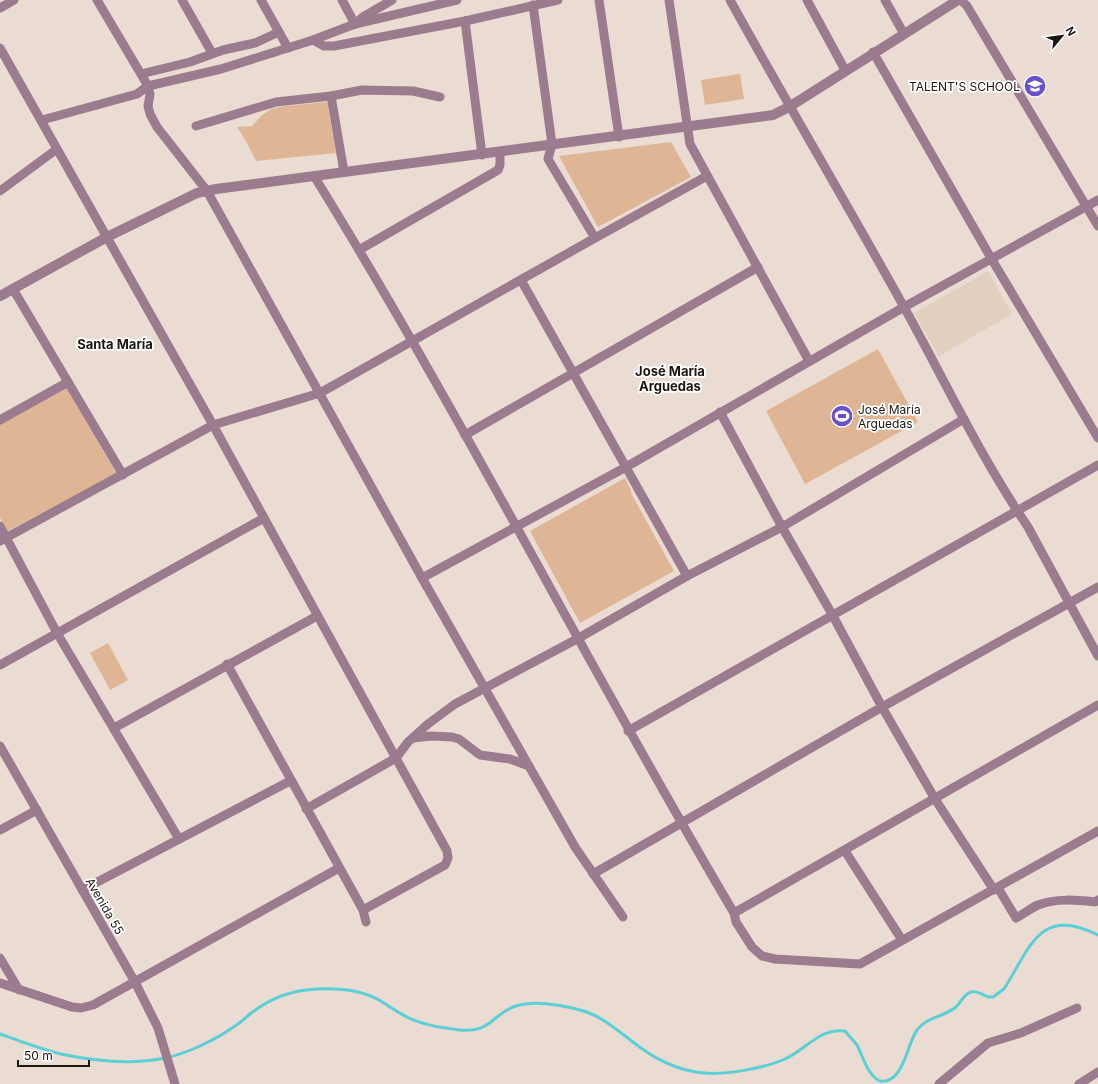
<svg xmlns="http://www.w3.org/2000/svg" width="1098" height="1084" font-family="Inter,sans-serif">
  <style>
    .built { fill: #e3cfc0 }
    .green { fill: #deb696 }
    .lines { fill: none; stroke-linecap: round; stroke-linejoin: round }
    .stream { stroke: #5acfd6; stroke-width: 3 }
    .minor { stroke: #9b7b8e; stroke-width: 9 }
    .tertiary { stroke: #9b7b8e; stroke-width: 10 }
    .labels { text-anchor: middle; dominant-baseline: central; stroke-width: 3.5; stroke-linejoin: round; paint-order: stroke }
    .poi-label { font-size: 12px; fill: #1b1612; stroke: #fff; text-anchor: end }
    .street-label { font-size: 12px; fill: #1b1612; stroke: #fff }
    .neighbourhood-label { font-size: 13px; font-weight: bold; fill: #1b1612; stroke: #fff }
  </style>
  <rect width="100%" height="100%" fill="#eadcd2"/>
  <polygon class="built" points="988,271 1012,314 939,356 914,313"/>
  <g class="green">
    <polygon points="740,74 744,99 705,105 701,80"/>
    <polygon points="327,102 336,153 256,161 246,141 237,127 252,126 262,115 271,109 285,106"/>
    <polygon points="671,142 691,177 598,227 559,156"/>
    <polygon points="878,349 918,422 805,484 766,411"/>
    <polygon points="66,387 116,473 8,531 0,518 0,424"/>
    <polygon points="625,478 631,490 631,493 674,571 580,623 530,531"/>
    <polygon points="108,643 128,680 110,690 90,653"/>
  </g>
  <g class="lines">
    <path class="stream" d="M0 1034C20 1041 40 1049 61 1054 94 1061 132 1065 165 1058 186 1054 215 1040 232 1028 239 1024 244 1019 250 1014 270 998 291 990 317 989 337 988 361 990 379 1000 389 1006 397 1012 407 1017 422 1025 442 1028 460 1030 492 1033 493 1013 516 1006 535 1000 561 1005 580 1010 604 1016 621 1034 641 1048 659 1061 682 1071 704 1073 726 1075 765 1068 785 1059 807 1049 819 1028 845 1031 849 1036 853 1040 857 1045 863 1056 867 1075 880 1081 904 1084 907 1043 917 1030 926 1017 944 1017 956 1007 961 1002 964 994 971 992 977 990 983 995 988 997H993L1004 989C1030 948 1040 905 1098 935"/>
    <g class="minor">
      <polyline points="97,0 148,86 150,94 148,106 150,114 157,127 207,191 422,578 575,847 623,917"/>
      <polyline points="182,0 212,53"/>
      <polyline points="261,0 288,48"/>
      <polyline points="342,0 355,24 363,17 392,0"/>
      <polyline points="599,0 619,137"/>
      <polyline points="669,0 690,144 809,361"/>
      <path d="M730 0C787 103 847 204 904 307 945 381 981 458 1028 527L1098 656"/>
      <polyline points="807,0 845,70"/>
      <polyline points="885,0 904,34"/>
      <polyline points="961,0 967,6 1098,226"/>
      <polyline points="533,5 552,144 548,159 595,238"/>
      <polyline points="0,8 14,0"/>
      <polyline points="465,21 482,155"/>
      <polyline points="313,40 324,46 334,46 465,21 558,0"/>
      <polyline points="0,48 213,425 447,851 448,858 445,865 363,910"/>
      <polyline points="873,52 991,258 1098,438"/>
      <polyline points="141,74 190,62 223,50 255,43 279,32"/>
      <polyline points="331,96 344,172"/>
      <polyline points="42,120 137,94 148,86 221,69 313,40 355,24 457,0"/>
      <polyline points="196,126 276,102 331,96 362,90 413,91 440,97"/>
      <path d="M314 176C463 417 590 670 734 913L736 922 752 947 762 956 775 959 860 964 1098 831"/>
      <polyline points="0,191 57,149"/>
      <polyline points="359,250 498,170 500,165 500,152"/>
      <polyline points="521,280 687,576"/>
      <polyline points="13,289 123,475"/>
      <polyline points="720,412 782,527 833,616 882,707 935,799 994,890"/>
      <polyline points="0,420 68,382"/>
      <polyline points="465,435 758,267"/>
      <polyline points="0,526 57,633 179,839"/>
      <polyline points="0,541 213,425 320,393 595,238 707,176"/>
      <polyline points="422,578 626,467 904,307 1098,200"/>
      <polyline points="227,664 363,910 366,922"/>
      <polyline points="0,665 264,518"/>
      <polyline points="114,728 317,616"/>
      <polyline points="628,731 1098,465"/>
      <polyline points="413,738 431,736 452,737 459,739 480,755 510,759 529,766"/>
      <polyline points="0,746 135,982 158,1028 175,1084"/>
      <polyline points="306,809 396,758 408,742 428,724 455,704 577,639 687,576 782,527 964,419"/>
      <polyline points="0,830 37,810"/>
      <polyline points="845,851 902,940"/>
      <polyline points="593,874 882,707 1098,587"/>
      <path d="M998 888 1016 918C1024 914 1031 908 1038 905 1056 898 1077 900 1095 902L1098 900"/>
      <polyline points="82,890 290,781"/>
      <polyline points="734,913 1098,705"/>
      <polyline points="0,958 19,990"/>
      <polyline points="0,983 72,1007 81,1008 93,1005 339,868"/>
      <polyline points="939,1084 988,1043 1021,1033 1077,1008"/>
      <polyline points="1079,1084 1098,1072"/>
    </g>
    <polyline class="tertiary" points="0,296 107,237 197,193 216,189 773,115 789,107 958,0"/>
  </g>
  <defs>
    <g id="school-disc" transform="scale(1.15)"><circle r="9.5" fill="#6851ca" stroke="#fff"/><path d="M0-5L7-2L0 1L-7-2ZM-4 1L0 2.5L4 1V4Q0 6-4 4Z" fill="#fff"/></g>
    <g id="stadium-disc" transform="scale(1.15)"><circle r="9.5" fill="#6851ca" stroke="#fff"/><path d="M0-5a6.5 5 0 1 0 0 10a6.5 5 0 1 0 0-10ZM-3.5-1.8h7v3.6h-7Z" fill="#fff"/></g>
  </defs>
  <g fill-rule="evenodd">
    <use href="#school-disc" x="1035" y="86"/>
    <use href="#stadium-disc" x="842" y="416"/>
  </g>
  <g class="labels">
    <g class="poi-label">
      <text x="1020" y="86">TALENT'S SCHOOL</text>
      <text x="858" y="409" text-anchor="start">José María<tspan x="858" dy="14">Arguedas</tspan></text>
    </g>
    <g class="street-label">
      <text transform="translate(105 906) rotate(60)">Avenida 55</text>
    </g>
    <g class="neighbourhood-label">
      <text x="115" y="344">Santa María</text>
      <text x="670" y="371">José María<tspan x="670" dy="15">Arguedas</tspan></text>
    </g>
  </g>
  <g transform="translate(1062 36) rotate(61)" stroke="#ffffff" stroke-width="3" paint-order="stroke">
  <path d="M0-3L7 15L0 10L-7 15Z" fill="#1b1612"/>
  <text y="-6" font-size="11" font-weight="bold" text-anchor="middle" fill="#1b1612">N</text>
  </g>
  <path d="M18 1060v6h71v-6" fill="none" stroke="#1b1612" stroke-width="2"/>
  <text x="24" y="1060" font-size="12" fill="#1b1612" stroke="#ffffff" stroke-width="3" paint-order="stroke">50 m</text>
</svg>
